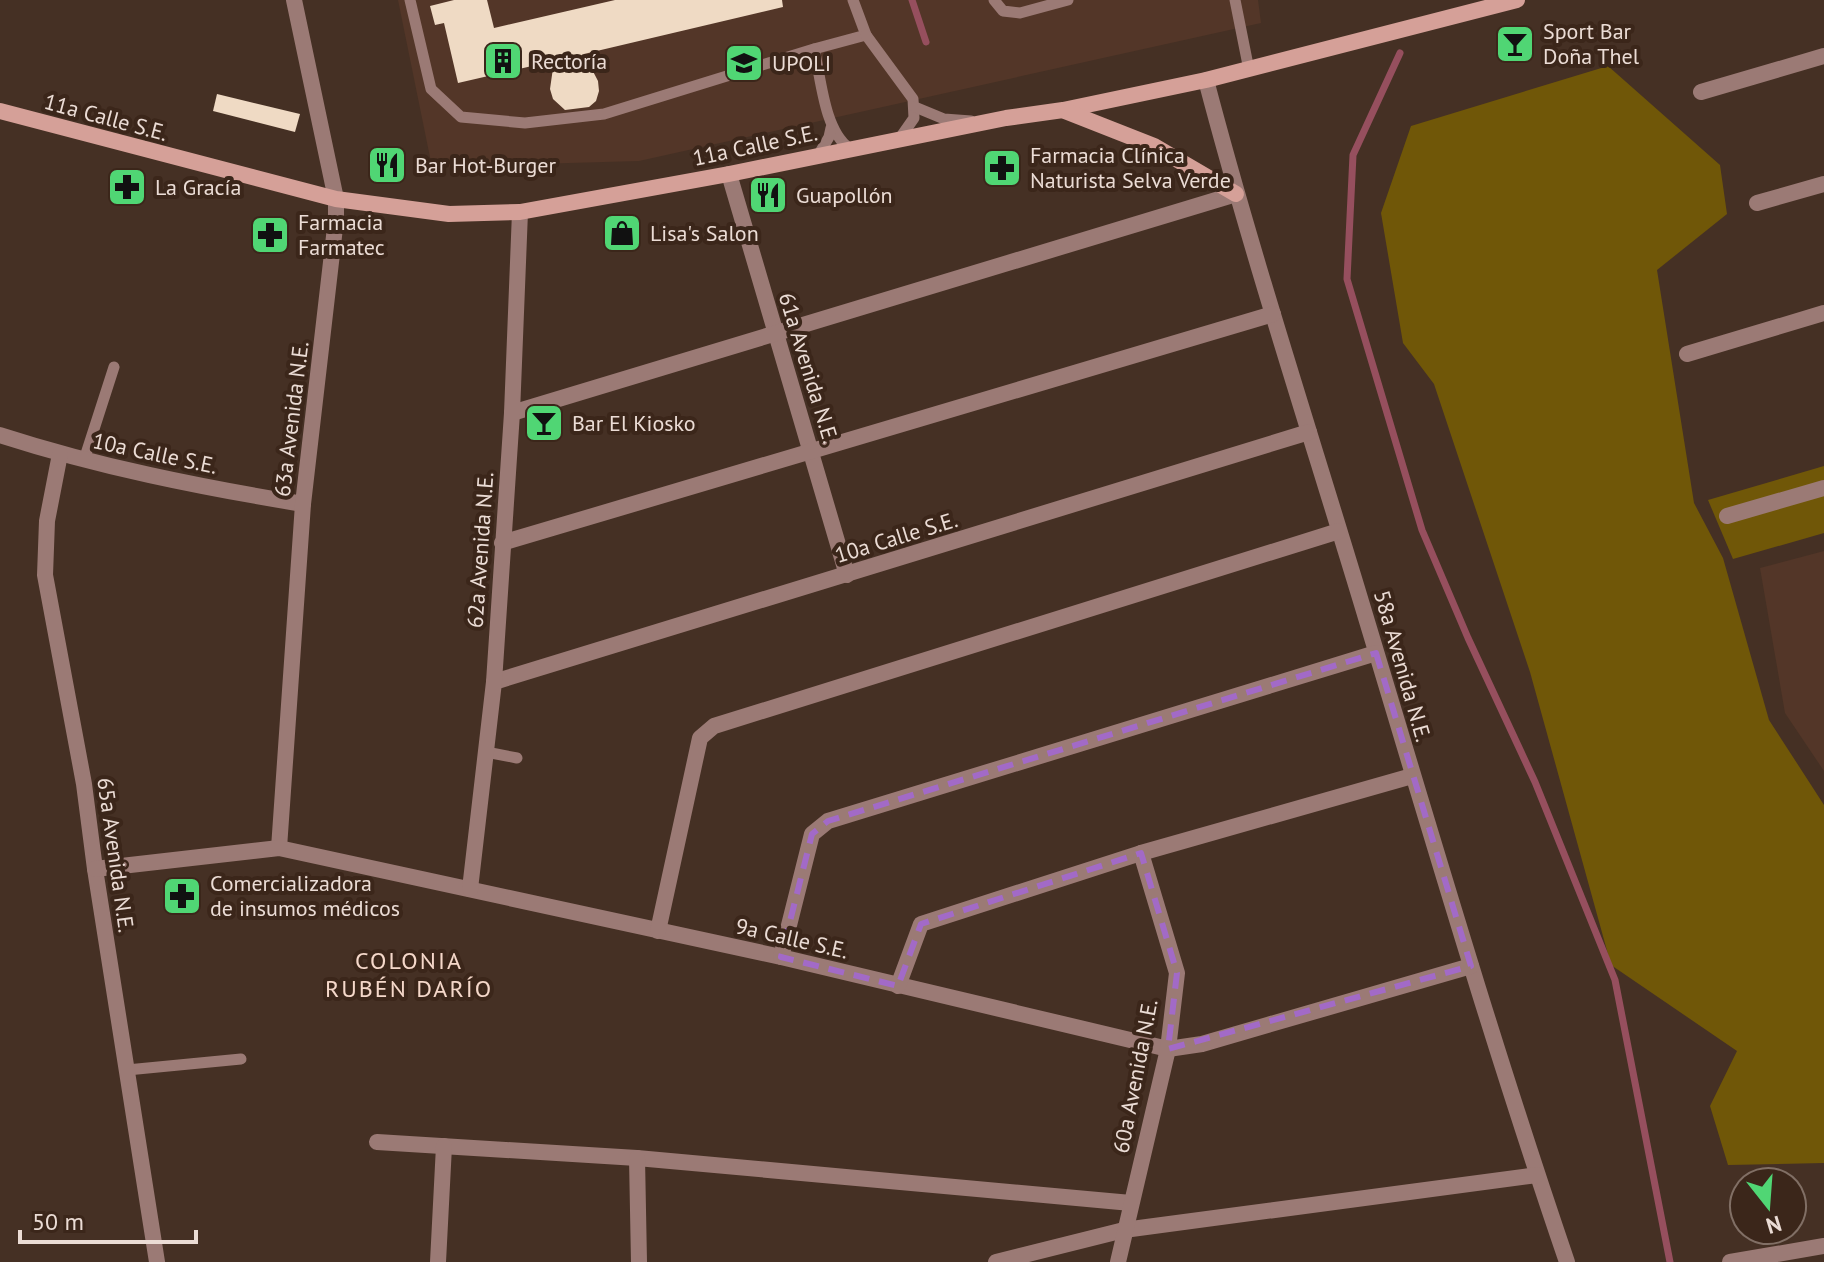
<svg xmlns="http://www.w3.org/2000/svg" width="1824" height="1262" font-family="'PT Sans',sans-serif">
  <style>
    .built { fill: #533628 }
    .green { fill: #705708 }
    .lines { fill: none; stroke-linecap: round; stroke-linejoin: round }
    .stream { stroke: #964f5e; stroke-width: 7 }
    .building { fill: #efdac4 }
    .lane { stroke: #9b7a75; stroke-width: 11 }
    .street { stroke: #9b7a75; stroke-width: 16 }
    .secondary { stroke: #d5a098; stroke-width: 16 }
    .marked { fill: none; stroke: #a26ac7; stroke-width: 6; stroke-dasharray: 16 10; stroke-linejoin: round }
    .labels { text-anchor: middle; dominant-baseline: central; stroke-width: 8; stroke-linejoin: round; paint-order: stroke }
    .poi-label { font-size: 22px; fill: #ebdcd5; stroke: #3b261a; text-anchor: start }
    .street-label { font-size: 22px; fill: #ebdcd5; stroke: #3b261a }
    .neighbourhood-label { font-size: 24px; letter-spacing: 2px; fill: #f5d8ca; stroke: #3b261a }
  </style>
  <rect width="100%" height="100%" fill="#453024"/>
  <g class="built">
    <polygon points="398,0 1258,0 1261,23 639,161 432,167"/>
    <polygon points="1824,551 1824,771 1785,713 1760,568"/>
  </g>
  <g class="green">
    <polygon points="1608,66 1720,165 1727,214 1657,270 1694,503 1723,558 1769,720 1824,805 1824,1163 1728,1165 1710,1106 1737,1051 1611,965 1530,672 1434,384 1403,343 1381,213 1411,126"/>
    <polygon points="1824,466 1824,533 1733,559 1708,500"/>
  </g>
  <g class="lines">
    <g class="stream">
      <polyline points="912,0 926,42"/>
      <polyline points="1400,53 1353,155 1347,279 1422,530 1468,638 1535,782 1615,980 1670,1262"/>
    </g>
  </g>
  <g class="building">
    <polygon points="454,0 487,0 494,28 615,0 782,0 783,7 584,54 598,81 599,91 596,101 589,107 565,110 553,99 550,89 554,61 458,83 444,23 435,25 430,6"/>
    <polygon points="217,94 300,114 295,132 213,111"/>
  </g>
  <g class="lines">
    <g class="lane">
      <polyline points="410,0 431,89 461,117 525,123 604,114 814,49 866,35 853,0"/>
      <polyline points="994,0 1003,11 1020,13 1068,0"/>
      <polyline points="1235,0 1249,70"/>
      <polyline points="866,35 913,99 914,118 900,138"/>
      <path d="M814 49C821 78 824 130 849 148"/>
      <polyline points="915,107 944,119 971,121"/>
      <polyline points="819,154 829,137 831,128"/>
      <polyline points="84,460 114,367"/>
      <polyline points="486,752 517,758"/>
      <polyline points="127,1070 241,1059"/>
    </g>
    <g class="street">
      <path d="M1206 80C1252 255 1308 426 1360 598 1427 820 1492 1043 1567 1262"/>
      <polyline points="1701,92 1824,56"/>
      <polyline points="729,174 847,575"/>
      <polyline points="1757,203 1824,184"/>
      <polyline points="1687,354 1824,313"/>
      <polyline points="512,413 1236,194"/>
      <path d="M0 435C99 467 200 487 303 504"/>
      <polyline points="60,454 47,521 45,575 84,784 95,869 157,1262"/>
      <polyline points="1727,516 1824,488"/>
      <polyline points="502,543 1273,314"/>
      <polyline points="494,682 1309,432"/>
      <polyline points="279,848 303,504 336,219 336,199 294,0"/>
      <polyline points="95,869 279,848 781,957 1168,1049 1202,1044 1471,966"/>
      <polyline points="470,889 494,682 512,413 520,212"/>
      <polyline points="658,931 700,738 714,726 1339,531"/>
      <polyline points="781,957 812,834 828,821 1376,653"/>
      <polyline points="898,986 921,924 1141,853 1412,776"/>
      <polyline points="377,1142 637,1158 1131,1203"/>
      <polyline points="637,1158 639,1262"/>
      <polyline points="438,1262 444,1146"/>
      <polyline points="996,1262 1124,1230 1537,1175"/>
      <polyline points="1118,1262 1168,1049 1177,973 1141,853"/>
      <polyline points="1730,1262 1824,1246"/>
    </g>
    <g class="secondary">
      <polyline points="0,111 336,199 449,214 520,212 729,174 1006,118 1063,110 1206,80 1517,0"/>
      <polyline points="1065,111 1154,146 1236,194"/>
    </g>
  </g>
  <path class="marked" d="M1376 653 1471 966 1168 1049 1177 973 1141 853 921 924 898 986 781 957 812 834 828 821Z"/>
  <defs>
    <g id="bar-square" transform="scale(2)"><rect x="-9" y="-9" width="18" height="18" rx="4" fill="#50d674" stroke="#3b261a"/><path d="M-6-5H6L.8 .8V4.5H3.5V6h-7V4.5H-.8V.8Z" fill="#111"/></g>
    <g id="building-square" transform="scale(2)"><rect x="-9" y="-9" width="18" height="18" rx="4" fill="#50d674" stroke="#3b261a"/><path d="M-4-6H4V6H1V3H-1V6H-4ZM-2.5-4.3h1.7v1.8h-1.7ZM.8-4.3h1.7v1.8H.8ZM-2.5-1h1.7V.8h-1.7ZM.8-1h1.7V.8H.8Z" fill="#111"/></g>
    <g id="university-square" transform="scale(2)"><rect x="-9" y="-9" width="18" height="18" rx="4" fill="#50d674" stroke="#3b261a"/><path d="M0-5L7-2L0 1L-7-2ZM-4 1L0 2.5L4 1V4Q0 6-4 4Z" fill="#111"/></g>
    <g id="restaurant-square" transform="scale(2)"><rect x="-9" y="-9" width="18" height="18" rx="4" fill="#50d674" stroke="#3b261a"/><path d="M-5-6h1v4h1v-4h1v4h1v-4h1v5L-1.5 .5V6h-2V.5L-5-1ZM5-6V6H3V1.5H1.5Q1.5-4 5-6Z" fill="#111"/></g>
    <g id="pharmacy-square" transform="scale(2)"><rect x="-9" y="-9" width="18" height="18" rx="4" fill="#50d674" stroke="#3b261a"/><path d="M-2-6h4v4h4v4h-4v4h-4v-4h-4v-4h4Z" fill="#111"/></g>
    <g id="shop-square" transform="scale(2)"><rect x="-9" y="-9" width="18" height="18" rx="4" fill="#50d674" stroke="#3b261a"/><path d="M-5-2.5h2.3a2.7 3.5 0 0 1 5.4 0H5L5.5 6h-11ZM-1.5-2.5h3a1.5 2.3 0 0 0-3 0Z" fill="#111"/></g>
  </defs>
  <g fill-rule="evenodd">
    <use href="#bar-square" x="1515" y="44"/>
    <use href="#building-square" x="503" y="61"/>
    <use href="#university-square" x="744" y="63"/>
    <use href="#restaurant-square" x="387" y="165"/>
    <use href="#pharmacy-square" x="1002" y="168"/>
    <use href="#pharmacy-square" x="127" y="187"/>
    <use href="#restaurant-square" x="768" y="195"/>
    <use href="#shop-square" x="622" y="233"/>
    <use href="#pharmacy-square" x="270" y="235"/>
    <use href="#bar-square" x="544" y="423"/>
    <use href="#pharmacy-square" x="182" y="896"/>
  </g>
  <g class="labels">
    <g class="poi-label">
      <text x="1543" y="31">Sport Bar<tspan x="1543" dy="25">Doña Thel</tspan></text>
      <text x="531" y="61">Rectoría</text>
      <text x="772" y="63">UPOLI</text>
      <text x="1030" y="155">Farmacia Clínica<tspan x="1030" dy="25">Naturista Selva Verde</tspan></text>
      <text x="415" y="165">Bar Hot-Burger</text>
      <text x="155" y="187">La Gracía</text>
      <text x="796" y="195">Guapollón</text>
      <text x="298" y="222">Farmacia<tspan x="298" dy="25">Farmatec</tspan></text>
      <text x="650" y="233">Lisa's Salon</text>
      <text x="572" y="423">Bar El Kiosko</text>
      <text x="210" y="883">Comercializadora<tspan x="210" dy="25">de insumos médicos</tspan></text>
    </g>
    <g class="street-label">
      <text transform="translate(106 117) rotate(15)">11a Calle S.E.</text>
      <text transform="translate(755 145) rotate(-12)">11a Calle S.E.</text>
      <text transform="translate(809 368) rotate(73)">61a Avenida N.E.</text>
      <text transform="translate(291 419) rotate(-83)">63a Avenida N.E.</text>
      <text transform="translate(155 453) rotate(12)">10a Calle S.E.</text>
      <text transform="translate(896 537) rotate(-17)">10a Calle S.E.</text>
      <text transform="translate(480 550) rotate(-86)">62a Avenida N.E.</text>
      <text transform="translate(1403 666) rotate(74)">58a Avenida N.E.</text>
      <text transform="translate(116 855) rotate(82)">65a Avenida N.E.</text>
      <text transform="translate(792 938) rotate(13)">9a Calle S.E.</text>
      <text transform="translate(1135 1076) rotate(-79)">60a Avenida N.E.</text>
    </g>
    <g class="neighbourhood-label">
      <text x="409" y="960">COLONIA<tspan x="409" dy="28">RUBÉN DARÍO</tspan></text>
    </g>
  </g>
  <g transform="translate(1768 1206) rotate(163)"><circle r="38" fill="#3b261a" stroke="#816f65" stroke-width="2"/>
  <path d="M0-6L14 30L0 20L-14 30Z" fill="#50d674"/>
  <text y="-12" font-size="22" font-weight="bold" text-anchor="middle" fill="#ebdcd5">N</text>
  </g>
  <path d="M20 1230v12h176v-12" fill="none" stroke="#ebdcd5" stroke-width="4"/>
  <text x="32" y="1230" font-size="24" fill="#ebdcd5" stroke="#3b261a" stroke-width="6" paint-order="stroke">50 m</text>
</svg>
